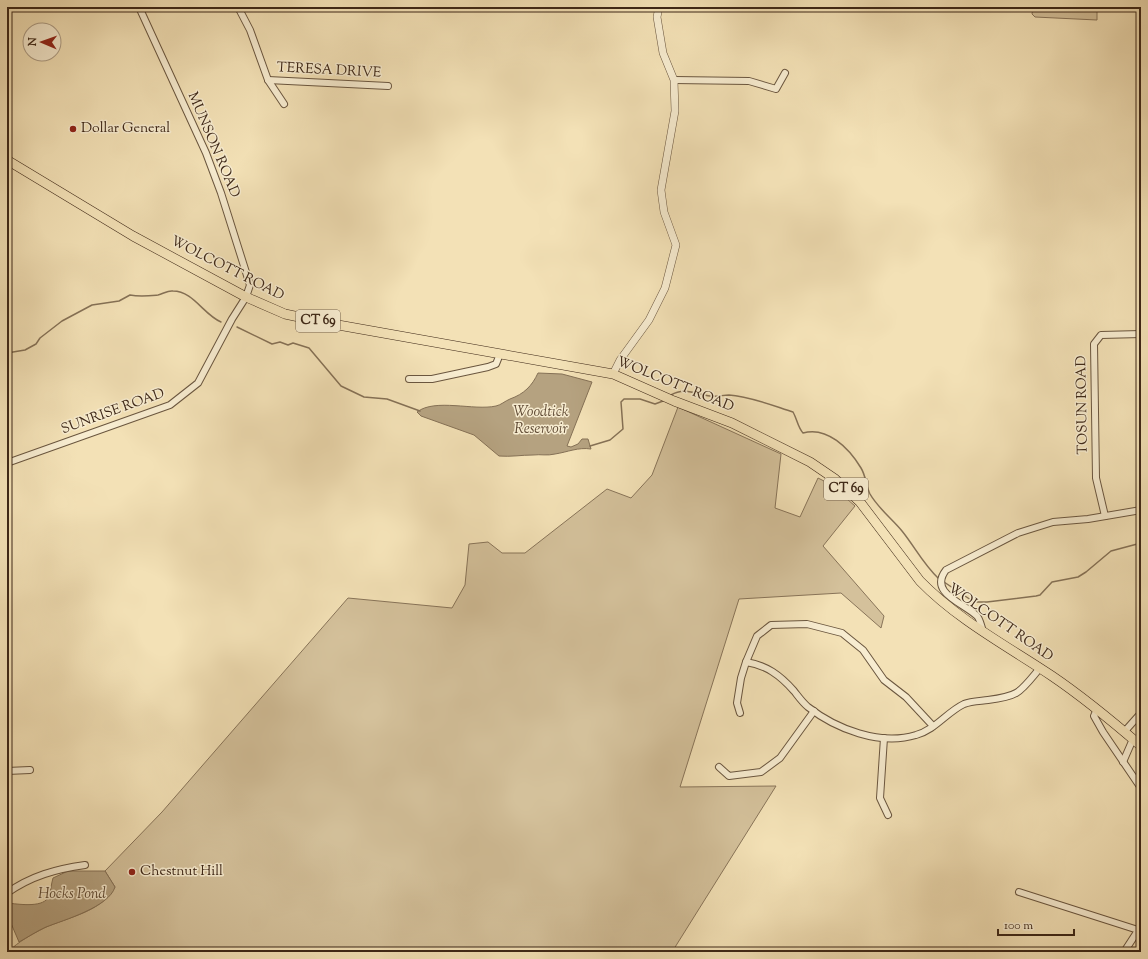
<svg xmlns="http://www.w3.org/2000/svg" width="1148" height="959" font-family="'Sorts Mill Goudy',serif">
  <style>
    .green { fill: #d4c19b; stroke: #887459 }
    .water { fill: #b5a280; stroke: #857156 }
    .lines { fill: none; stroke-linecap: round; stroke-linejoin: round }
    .stream { stroke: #857156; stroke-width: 1.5 }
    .minor-casing { stroke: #6a563f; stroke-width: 8 }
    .tertiary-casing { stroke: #6a563f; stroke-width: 8 }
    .primary-casing { stroke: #3d2717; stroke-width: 10 }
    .minor { stroke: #f7ecd0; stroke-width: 6 }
    .tertiary { stroke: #f7ecd0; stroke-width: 7 }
    .primary { stroke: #f3e1b6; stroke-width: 9 }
    .poi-dot { fill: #8f2418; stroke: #f7ecd0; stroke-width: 1.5 }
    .labels { text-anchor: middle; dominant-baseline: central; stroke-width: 3; stroke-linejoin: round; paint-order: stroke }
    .shield { fill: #f7ecd0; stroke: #75624e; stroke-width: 1 }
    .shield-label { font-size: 13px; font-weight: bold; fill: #3d2717 }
    .street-label { font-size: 14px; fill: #3d2717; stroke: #f7ecd0 }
    .poi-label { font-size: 14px; fill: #3d2717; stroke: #f7ecd0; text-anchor: start }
    .water-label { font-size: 15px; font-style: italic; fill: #614c36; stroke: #f7ecd0 }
  </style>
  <rect width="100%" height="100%" fill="#f3e1b6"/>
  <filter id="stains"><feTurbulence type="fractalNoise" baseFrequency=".005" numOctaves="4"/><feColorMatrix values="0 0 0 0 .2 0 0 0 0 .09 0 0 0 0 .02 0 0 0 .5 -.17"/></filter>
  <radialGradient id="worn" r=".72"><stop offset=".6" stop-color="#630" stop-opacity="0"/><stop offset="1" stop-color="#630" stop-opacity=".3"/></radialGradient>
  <g class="green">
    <polygon points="1033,7 1097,7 1097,20 1035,17 1032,14"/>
    <path d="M678 407 781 454 775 508 800 517 818 478 830 484 855 506 823 546 884 616 881 628 841 593 739 599 680 787 776 786 672 952H8C19 941 31 935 44 928 68 917 102 912 115 887L105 871 162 812 348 598 452 608 465 585 469 544 488 542 502 553H525L607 489 631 498 652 475Z"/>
  </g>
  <g class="water">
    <path d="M538 373 562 374 592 382 567 446 571 447 578 444 582 439H588L591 449C578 447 568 452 555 454 547 456 541 454 533 455 521 455 511 457 499 456L474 435 421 416 417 412C435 398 474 411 496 406 501 405 505 401 510 399 524 394 532 386 538 373Z"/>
    <path d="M68 871H105L115 887C109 907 64 920 46 927 37 931 28 937 19 942L7 914V903C18 904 41 908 48 898 51 893 51 884 53 878Z"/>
  </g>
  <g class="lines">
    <g class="stream">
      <polyline points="237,327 272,344 280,342 288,345 293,343 309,348 341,386 364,397 387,399 420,411"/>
      <path d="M7 353 25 350 36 344 40 338 62 321 92 305 119 301 130 295C140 297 148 296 158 295 163 294 168 290 173 291 193 291 204 315 221 322"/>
      <path d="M671 395C684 387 696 394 710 396 716 397 723 395 729 395 749 396 774 406 793 412 797 419 798 428 803 433 827 426 849 448 861 468 866 476 866 486 870 494 878 508 892 519 902 531 915 547 923 564 939 579"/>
      <polyline points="590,446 610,440 623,429 621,402 624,399 640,399 655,404 663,401"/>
      <polyline points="944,582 974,602 987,602 1036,596 1040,595 1052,582 1078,577 1086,572 1111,551 1141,543"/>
    </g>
    <g class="minor-casing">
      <g id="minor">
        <polyline points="238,7 250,30 268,80 284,104"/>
        <polyline points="268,80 388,86"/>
        <polyline points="674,80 749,81 776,89 785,73"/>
        <polyline points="409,379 432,379 488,367 496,364 500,354"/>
        <polyline points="1141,422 1141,445"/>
        <polyline points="7,463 170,405 198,383 232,319 246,297 250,285 221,193 206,153 139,7"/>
        <polyline points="1105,516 1096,478 1094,344 1101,335 1141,334"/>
        <path d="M983 631C981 626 980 619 977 616 964 603 928 593 946 570L1018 533 1053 522 1088 519 1141 510"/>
        <path d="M746 662C766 665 780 675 794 691 798 696 802 702 808 707 836 729 880 746 916 735 935 730 947 712 964 704 971 701 981 701 988 700 1020 696 1020 692 1040 668"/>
        <polyline points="1097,709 1094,716 1103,732 1141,788"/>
        <polyline points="740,713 737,703 741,678 746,662 757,636 771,625 807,624 842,633 863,650 884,680 906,697 933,726"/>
        <polyline points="1125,731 1141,713"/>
        <polyline points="884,738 880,798 888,815"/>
        <polyline points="1123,762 1133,739"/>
        <polyline points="719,767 729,776 761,772 780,758 814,711"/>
        <polyline points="7,771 30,770"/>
        <polyline points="1019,892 1138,930"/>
        <path d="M7 893C31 876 56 869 85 865"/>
        <polyline points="1124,952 1141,926"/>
      </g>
    </g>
    <g class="tertiary-casing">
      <polyline id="tertiary" points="613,374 620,360 649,320 665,288 676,245 664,212 661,190 675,111 674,80 663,53 657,17 659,7"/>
    </g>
    <g class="primary-casing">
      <path id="primary" d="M7 160 133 236 246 297 285 314 327 323 613 374 674 401 732 423 810 462 835 479 860 502 920 581C958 620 1007 646 1052 676 1083 697 1112 721 1141 746"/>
    </g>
    <use href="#minor" class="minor"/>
    <use href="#tertiary" class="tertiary"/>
    <use href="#primary" class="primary"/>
  </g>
  <g class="poi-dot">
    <circle cx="73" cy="129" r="4"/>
    <circle cx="132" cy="872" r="4"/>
  </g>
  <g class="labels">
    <g class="shield">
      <rect x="296" y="310" width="44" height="22" rx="3"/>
      <rect x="824" y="478" width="44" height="22" rx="3"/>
    </g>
    <g class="shield-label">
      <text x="318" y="321">CT 69</text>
      <text x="846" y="489">CT 69</text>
    </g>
    <g class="street-label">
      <text transform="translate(329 71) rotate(3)">TERESA DRIVE</text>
      <text transform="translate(213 145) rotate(67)">MUNSON ROAD</text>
      <text transform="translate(227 269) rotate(27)">WOLCOTT ROAD</text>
      <text transform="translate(675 385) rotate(22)">WOLCOTT ROAD</text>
      <text transform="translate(1083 405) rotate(-91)">TOSUN ROAD</text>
      <text transform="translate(113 412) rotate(-20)">SUNRISE ROAD</text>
      <text transform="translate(1000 623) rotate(35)">WOLCOTT ROAD</text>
    </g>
    <g class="poi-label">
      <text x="81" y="129">Dollar General</text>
      <text x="140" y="872">Chestnut Hill</text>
    </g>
    <g class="water-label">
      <text x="541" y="412">Woodtick<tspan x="541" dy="17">Reservoir</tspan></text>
      <text x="72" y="894">Hocks Pond</text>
    </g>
  </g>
  <rect width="1148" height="959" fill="none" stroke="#f3e1b6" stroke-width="24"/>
  <rect x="8" y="8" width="1132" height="943" fill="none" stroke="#3d2717" stroke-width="2"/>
  <rect x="12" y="12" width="1124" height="935" fill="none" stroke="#3d2717"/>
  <g transform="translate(42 42) rotate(272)"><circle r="19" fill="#f7ecd0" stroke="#ad9d86"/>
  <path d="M0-3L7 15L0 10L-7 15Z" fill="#8f2418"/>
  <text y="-6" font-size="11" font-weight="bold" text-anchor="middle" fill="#3d2717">N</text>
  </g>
  <path d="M998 929v6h76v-6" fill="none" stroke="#3d2717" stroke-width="2"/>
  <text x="1004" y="929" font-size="12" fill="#3d2717" stroke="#f7ecd0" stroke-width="3" paint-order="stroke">100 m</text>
  <rect width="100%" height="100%" filter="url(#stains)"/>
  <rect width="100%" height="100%" fill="url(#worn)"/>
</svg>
